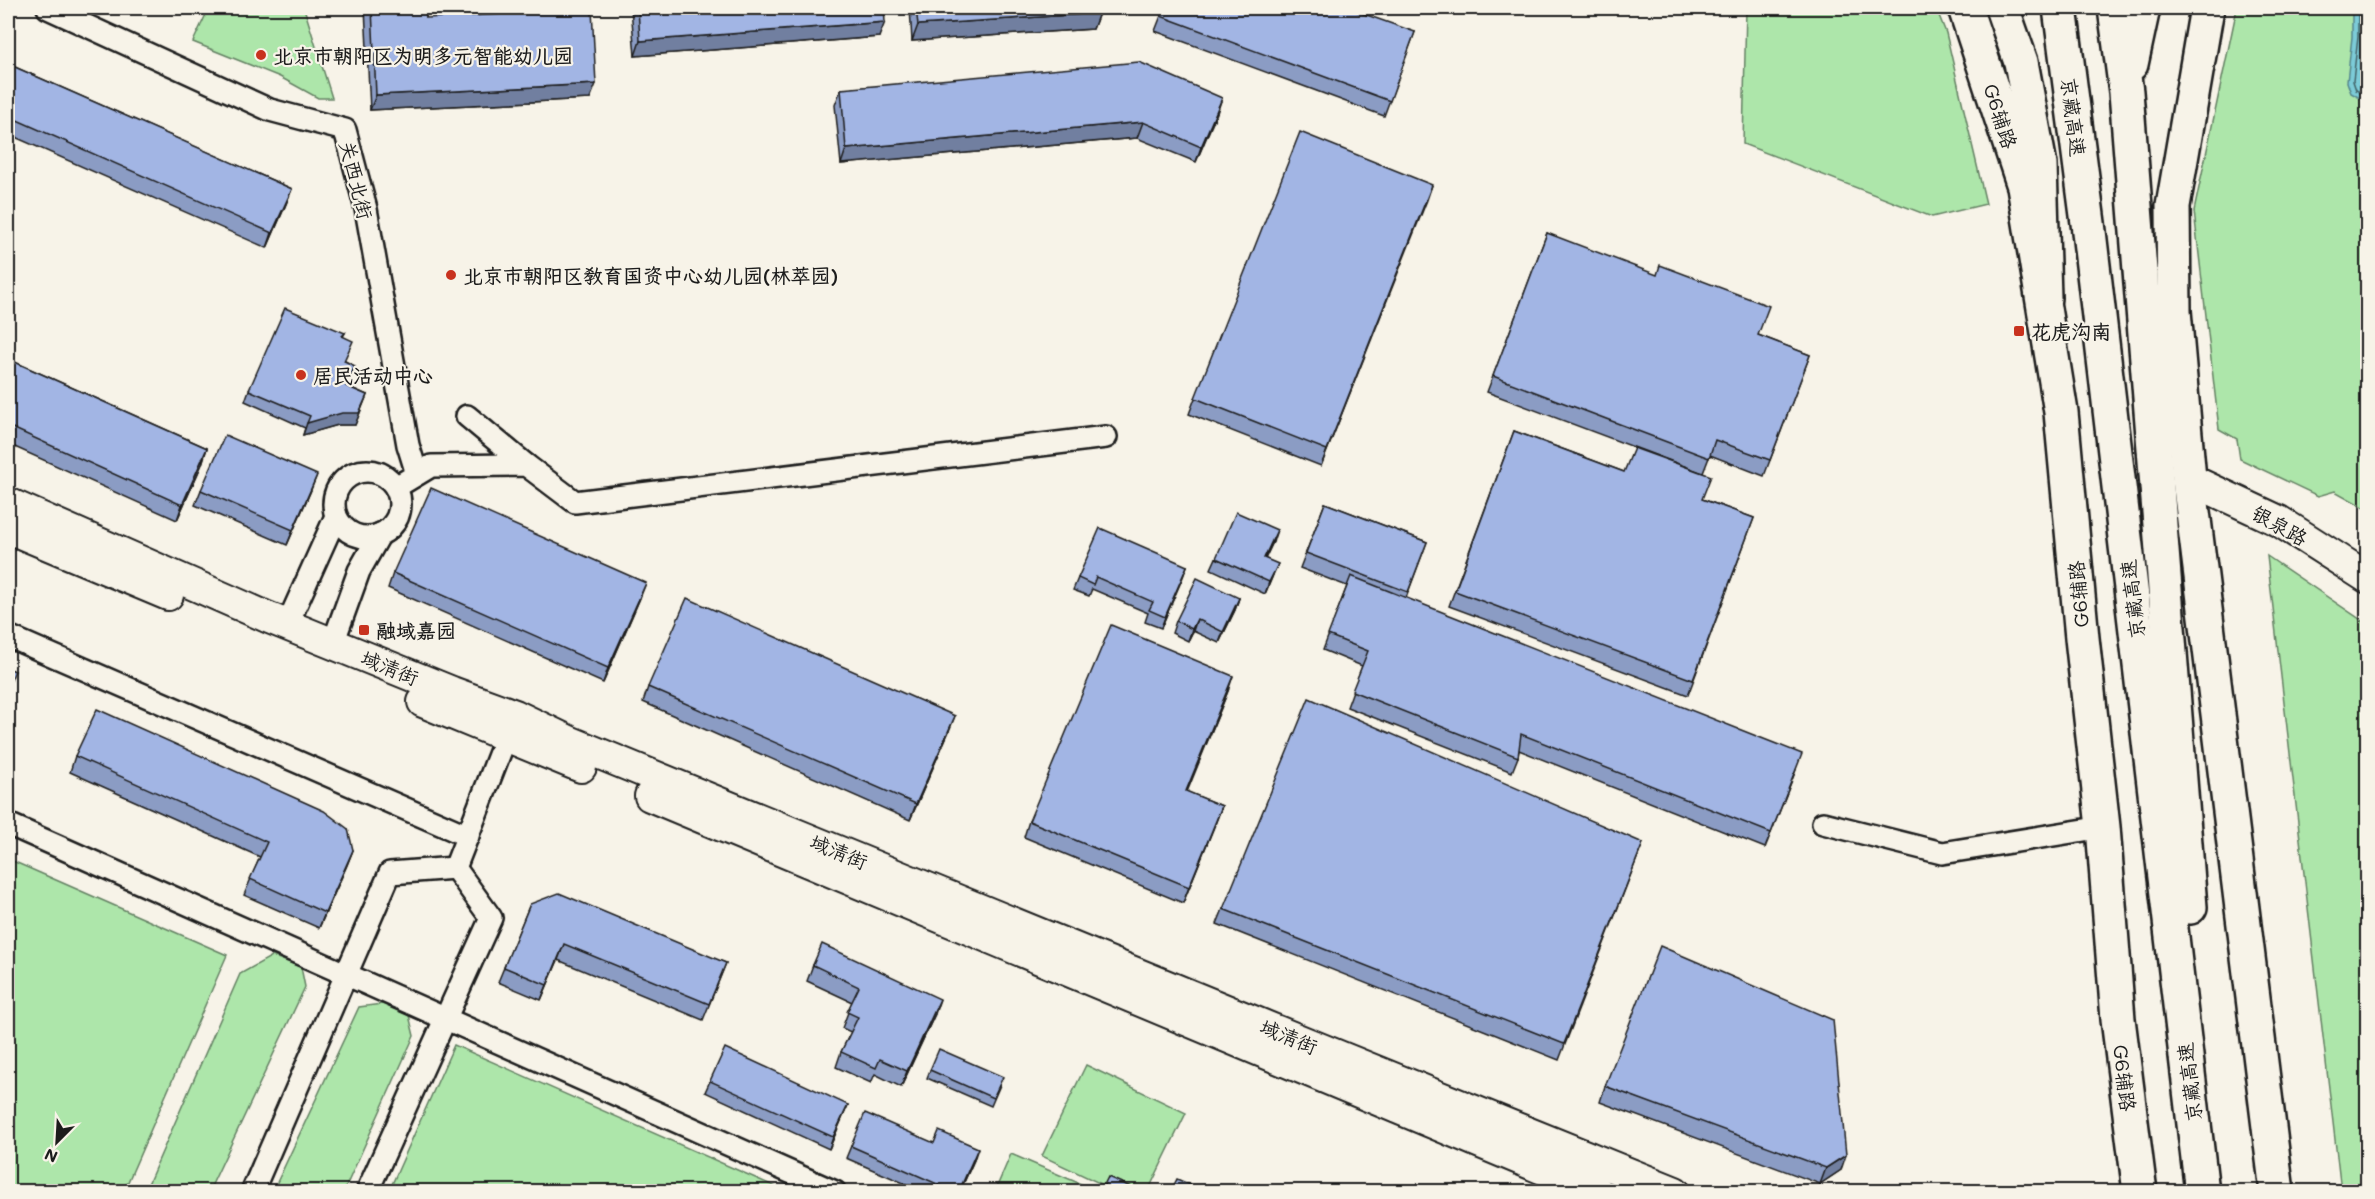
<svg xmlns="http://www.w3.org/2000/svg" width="2375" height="1199" font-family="Mali,'LXGW WenKai TC',sans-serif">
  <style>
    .green { fill: #ade6aa; stroke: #648163; stroke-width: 1.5 }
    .water { fill: #7bcbd7; stroke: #55858c; stroke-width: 1.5 }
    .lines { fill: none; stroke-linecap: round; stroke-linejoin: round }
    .shore { stroke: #426267; stroke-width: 1.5 }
    .street-casing { stroke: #1c1c1c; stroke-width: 26 }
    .secondary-casing { stroke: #1c1c1c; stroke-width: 34 }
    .primary-casing { stroke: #1c1c1c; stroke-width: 38 }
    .highway-casing { stroke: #1c1c1c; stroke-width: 38 }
    .street { stroke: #f7f3e8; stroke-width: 21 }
    .secondary { stroke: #f7f3e8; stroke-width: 30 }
    .primary { stroke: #f7f3e8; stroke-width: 33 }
    .highway { stroke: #f7f3e8; stroke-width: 33 }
    .wall { fill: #8b9cc4; stroke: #1c1c1c; stroke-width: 1.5 }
    .shaded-wall { fill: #717fa0; stroke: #1c1c1c; stroke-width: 1.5 }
    .building { fill: #a2b5e4; stroke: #1c1c1c; stroke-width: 1.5 }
    .poi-dot { fill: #c8321e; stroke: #f7f3e8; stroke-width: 2 }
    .labels { text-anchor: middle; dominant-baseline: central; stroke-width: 4.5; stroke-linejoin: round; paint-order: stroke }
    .poi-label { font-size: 20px; font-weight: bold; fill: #1c1c1c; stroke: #f7f3e8; text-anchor: start }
    .street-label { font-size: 20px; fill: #1c1c1c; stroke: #f7f3e8 }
  </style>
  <rect width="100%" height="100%" fill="#f7f3e8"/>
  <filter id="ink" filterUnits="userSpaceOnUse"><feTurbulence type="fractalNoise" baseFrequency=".0167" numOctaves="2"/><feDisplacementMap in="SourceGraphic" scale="12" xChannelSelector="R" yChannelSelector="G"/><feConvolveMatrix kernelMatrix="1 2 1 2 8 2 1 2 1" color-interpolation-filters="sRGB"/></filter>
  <g filter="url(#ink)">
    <g class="green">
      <polygon points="209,8 304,8 332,98 318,98 280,77 193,42"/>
      <polygon points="1746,8 1936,8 1946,33 1986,204 1932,217 1743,144"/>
      <polygon points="2237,8 2367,8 2367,509 2335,491 2318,496 2240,459 2237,439 2219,429 2194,211"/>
      <polygon points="2267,556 2367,624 2367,1191 2341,1191"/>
      <polygon points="8,859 227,955 124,1191 8,1191"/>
      <polygon points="272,956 301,967 305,987 209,1191 145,1191 240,974"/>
      <polygon points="382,1004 409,1015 414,1036 344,1191 273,1191 359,1007"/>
      <polygon points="454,1045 785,1191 389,1191"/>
      <polygon points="1086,1065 1186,1113 1148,1191 1116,1191 1042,1156"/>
      <polygon points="1011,1154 1097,1191 995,1191"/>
    </g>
    <polygon class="water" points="2352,8 2367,8 2367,102 2351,93 2347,82 2352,37"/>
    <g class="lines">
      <g class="shore">
        <polyline points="2358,8 2358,37 2353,81 2356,90 2368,96"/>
        <polyline points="2366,8 2366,38 2361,80 2362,85 2368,88"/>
      </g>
      <g class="street-casing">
        <g id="street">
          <polyline points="48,8 270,110 345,130 366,209 408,445 417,474"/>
          <polyline points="467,416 526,465"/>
          <circle cx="367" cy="504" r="33"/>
          <polyline points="396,487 431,466 526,465 575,502 1106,437"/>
          <polyline points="287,625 336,516"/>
          <polyline points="8,636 468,836"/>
          <polyline points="333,643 359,571 380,534"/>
          <polyline points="1823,823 1942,853 2103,827"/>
          <polyline points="8,824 835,1192"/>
          <polyline points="455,868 511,724"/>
          <polyline points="252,1192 390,873 455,868"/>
          <polyline points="367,1192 491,918 455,868"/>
        </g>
      </g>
      <g class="secondary-casing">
        <g id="secondary">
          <polyline points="2189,479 2279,521 2368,578"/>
          <polyline points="8,503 267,617 452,692 515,715 571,742 1309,1044 1675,1192"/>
          <polyline points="8,528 168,595"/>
          <polyline points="423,702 581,767"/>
          <polyline points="650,796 1598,1192"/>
        </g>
      </g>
      <g class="primary-casing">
        <g id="primary">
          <polyline points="1965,8 2024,186 2061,412 2082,638 2103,827 2118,1019 2140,1192"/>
          <polyline points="2207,8 2173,206 2174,311 2189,479 2277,1192"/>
        </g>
      </g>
      <g class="highway-casing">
        <g id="highway">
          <polyline points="2002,8 2021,62 2040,165 2044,298"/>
          <polyline points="2060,8 2088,223 2202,1192"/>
          <polyline points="2115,8 2126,92 2190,907"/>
          <polyline points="2131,64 2143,8"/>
        </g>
      </g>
      <use href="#street" class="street"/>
      <use href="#secondary" class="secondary"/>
      <use href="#primary" class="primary"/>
      <use href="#highway" class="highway"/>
    </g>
    <g class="wall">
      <polygon points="365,8 425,8 426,18 590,99 370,110"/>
      <polygon points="631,8 884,8 879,37 635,56"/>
      <polygon points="910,8 1098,8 1099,13 1093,29 912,41"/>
      <polygon points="1164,8 1415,32 1384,116 1155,31"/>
      <polygon points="8,64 292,189 286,204 267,248 8,134"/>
      <polygon points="841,89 1222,98 1196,162 1137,138 841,164 835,105"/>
      <polygon points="1432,185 1321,466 1189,414 1195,398"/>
      <polygon points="1547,233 1758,335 1810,355 1764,476 1710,455 1703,473 1487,392"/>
      <polygon points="345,333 343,337 345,361 355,366 347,386 367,395 355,425 338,425 303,435 305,428 245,401 249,390"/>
      <polygon points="8,359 207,448 202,464 177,520 8,444"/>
      <polygon points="1514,431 1624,472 1702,499 1754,518 1688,695 1449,606"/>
      <polygon points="201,490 311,490 287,545 195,505"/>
      <polygon points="1325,503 1427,542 1406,598 1796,770 1765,848 1519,750 1518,757 1512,772 1347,707 1362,666 1323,650 1347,586 1300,568"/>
      <polygon points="1273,542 1265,558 1273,575 1265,594 1211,569 1216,558"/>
      <polygon points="1187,566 1161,628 1145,622 1148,613 1092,589 1089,596 1073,590 1078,578"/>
      <polygon points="393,573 640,598 603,683 388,588"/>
      <polygon points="1239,598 1235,610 1219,643 1193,631 1188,641 1172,633 1176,621"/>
      <polygon points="648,687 949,731 910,820 643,702"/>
      <polygon points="1228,691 1187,792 1222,806 1183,903 1024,837 1029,821"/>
      <polygon points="75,756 353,850 347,865 319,928 244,895 260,857 70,772"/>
      <polygon points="1643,843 1559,1060 1217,924 1223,909"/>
      <polygon points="530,904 726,963 703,1020 558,960 541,1000 498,982"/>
      <polygon points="813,965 935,1014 901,1087 875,1074 871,1083 836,1067 841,1052 851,1032 842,1028 852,1002 807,981"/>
      <polygon points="930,1070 1000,1085 991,1106 927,1078"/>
      <polygon points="710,1081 848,1105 829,1149 705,1092"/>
      <polygon points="1605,1086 1841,1170 1820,1184 1600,1102"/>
      <polygon points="934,1143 974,1160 960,1191 922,1191 846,1158 851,1146"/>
    </g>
    <g class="shaded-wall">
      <polygon points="1099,13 1093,29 912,41 918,25"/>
      <polygon points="885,22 879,37 635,56 640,41"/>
      <polygon points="596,84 590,99 370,110 376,95"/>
      <polygon points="1222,98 1217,113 1196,162 1201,147"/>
      <polygon points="1143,122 1137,138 841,164 846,149"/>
      <polygon points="1432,185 1427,200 1321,466 1327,450"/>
      <polygon points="292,189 286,204 267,248 272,233"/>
      <polygon points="367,395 355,425 338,425 303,435 307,423"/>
      <polygon points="207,448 202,464 177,520 182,505"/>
      <polygon points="317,475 311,490 287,545 293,530"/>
      <polygon points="1277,530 1273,542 1260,570 1264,558"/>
      <polygon points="1278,564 1273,575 1265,594 1269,582"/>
      <polygon points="1187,566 1183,577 1161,628 1165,617"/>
      <polygon points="646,583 640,598 603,683 608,668"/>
      <polygon points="1239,598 1235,610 1219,643 1223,632"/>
      <polygon points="1197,619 1193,631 1188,641 1192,629"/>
      <polygon points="1233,676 1228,691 1180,807 1186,791"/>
      <polygon points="955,716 949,731 910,820 916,804"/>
      <polygon points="1222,806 1216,822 1183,903 1189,887"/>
      <polygon points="353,850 347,865 319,928 325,913"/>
      <polygon points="564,944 558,960 541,1000 547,985"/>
      <polygon points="940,999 935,1014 901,1087 907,1071"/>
      <polygon points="848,1105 843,1116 829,1149 833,1137"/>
      <polygon points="978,1148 974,1160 960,1191 959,1191"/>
      <polygon points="1846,1155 1841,1170 1820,1184 1826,1168"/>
    </g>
    <g class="building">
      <polygon points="372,8 425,8 426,18 592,10 596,84 376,95"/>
      <polygon points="638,8 884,8 885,22 640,41"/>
      <polygon points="916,8 1098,8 1099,13 918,25"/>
      <polygon points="1164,8 1347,8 1415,32 1390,101 1161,16"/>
      <polygon points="1139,62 1222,98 1201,147 1143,122 846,149 841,89"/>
      <polygon points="8,64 292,189 272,233 8,116"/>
      <polygon points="1300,132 1432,185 1327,450 1195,398"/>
      <polygon points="1547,233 1657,275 1660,265 1769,306 1758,335 1810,355 1770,460 1715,440 1709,458 1493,376"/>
      <polygon points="285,308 345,333 342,336 353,341 344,361 355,366 346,386 367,395 359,413 342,413 307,423 310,416 249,390"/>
      <polygon points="8,359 207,448 182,505 8,426"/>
      <polygon points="1514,431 1624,472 1634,448 1711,476 1702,499 1754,518 1693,680 1455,591"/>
      <polygon points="225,435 317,475 293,530 201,490"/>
      <polygon points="431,488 646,583 608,668 393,573"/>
      <polygon points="1325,503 1427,542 1408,592 1306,553"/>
      <polygon points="1236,512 1277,530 1264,558 1278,564 1269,582 1216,558"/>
      <polygon points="1100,528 1187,566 1165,617 1149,610 1153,602 1096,577 1093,585 1078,578"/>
      <polygon points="1351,576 1802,754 1771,833 1521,734 1518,757 1352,691 1368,651 1328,635"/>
      <polygon points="1197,578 1239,598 1223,632 1197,619 1192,629 1176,621"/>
      <polygon points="687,598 955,716 916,804 648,687"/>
      <polygon points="1111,625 1233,676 1186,791 1222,806 1189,887 1029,821"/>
      <polygon points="8,668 15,671 8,687"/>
      <polygon points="1309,698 1643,843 1564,1044 1223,909"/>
      <polygon points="97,709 324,811 348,829 353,850 325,913 250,879 267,842 75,756"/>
      <polygon points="559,893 726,963 709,1004 564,944 547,985 504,967 530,904"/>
      <polygon points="822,944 940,999 907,1071 880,1059 876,1068 841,1052 858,1017 847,1012 859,987 813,965"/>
      <polygon points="1660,946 1833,1020 1846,1155 1826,1168 1605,1086"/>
      <polygon points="725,1048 848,1105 833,1137 710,1081"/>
      <polygon points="939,1049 1003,1077 993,1098 930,1070"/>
      <polygon points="865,1113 934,1143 939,1131 978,1148 959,1191 953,1191 851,1146"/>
      <polygon points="1108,1177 1140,1191 1101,1191"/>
      <polygon points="1177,1179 1204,1191 1171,1191"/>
    </g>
  </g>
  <g class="poi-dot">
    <circle cx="261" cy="55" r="6"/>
    <circle cx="451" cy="275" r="6"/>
    <rect x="2013" y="325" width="12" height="12" rx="3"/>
    <circle cx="301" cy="375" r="6"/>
    <rect x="358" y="624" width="12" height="12" rx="3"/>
  </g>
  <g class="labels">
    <g class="poi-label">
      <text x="273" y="55">北京市朝阳区为明多元智能幼儿园</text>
      <text x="463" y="275">北京市朝阳区教育国资中心幼儿园(林萃园)</text>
      <text x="2031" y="331">花虎沟南</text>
      <text x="313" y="375">居民活动中心</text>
      <text x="376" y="630">融域嘉园</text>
    </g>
    <g class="street-label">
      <text transform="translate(2001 116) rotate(72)">G6辅路</text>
      <text transform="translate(2074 117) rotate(83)">京藏高速</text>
      <text transform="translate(357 180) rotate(76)">关西北街</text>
      <text transform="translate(2280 525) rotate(29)">银泉路</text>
      <text transform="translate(2078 594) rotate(-95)">G6辅路</text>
      <text transform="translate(2132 599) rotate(-97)">京藏高速</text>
      <text transform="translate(390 667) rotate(22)">域清街</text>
      <text transform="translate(839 851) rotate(22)">域清街</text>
      <text transform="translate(1289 1036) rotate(22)">域清街</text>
      <text transform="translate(2125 1078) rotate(83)">G6辅路</text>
      <text transform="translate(2189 1082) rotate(-97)">京藏高速</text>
    </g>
  </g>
  <rect width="2375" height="1199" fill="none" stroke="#f7f3e8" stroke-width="30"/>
  <rect x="15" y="15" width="2345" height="1169" fill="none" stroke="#1c1c1c" stroke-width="2" filter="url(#ink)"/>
  <g transform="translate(57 1142) rotate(204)" stroke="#f7f3e8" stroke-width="4.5" paint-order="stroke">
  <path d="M0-4.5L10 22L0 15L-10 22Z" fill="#1c1c1c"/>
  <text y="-9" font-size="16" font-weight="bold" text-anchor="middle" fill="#1c1c1c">N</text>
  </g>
</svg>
